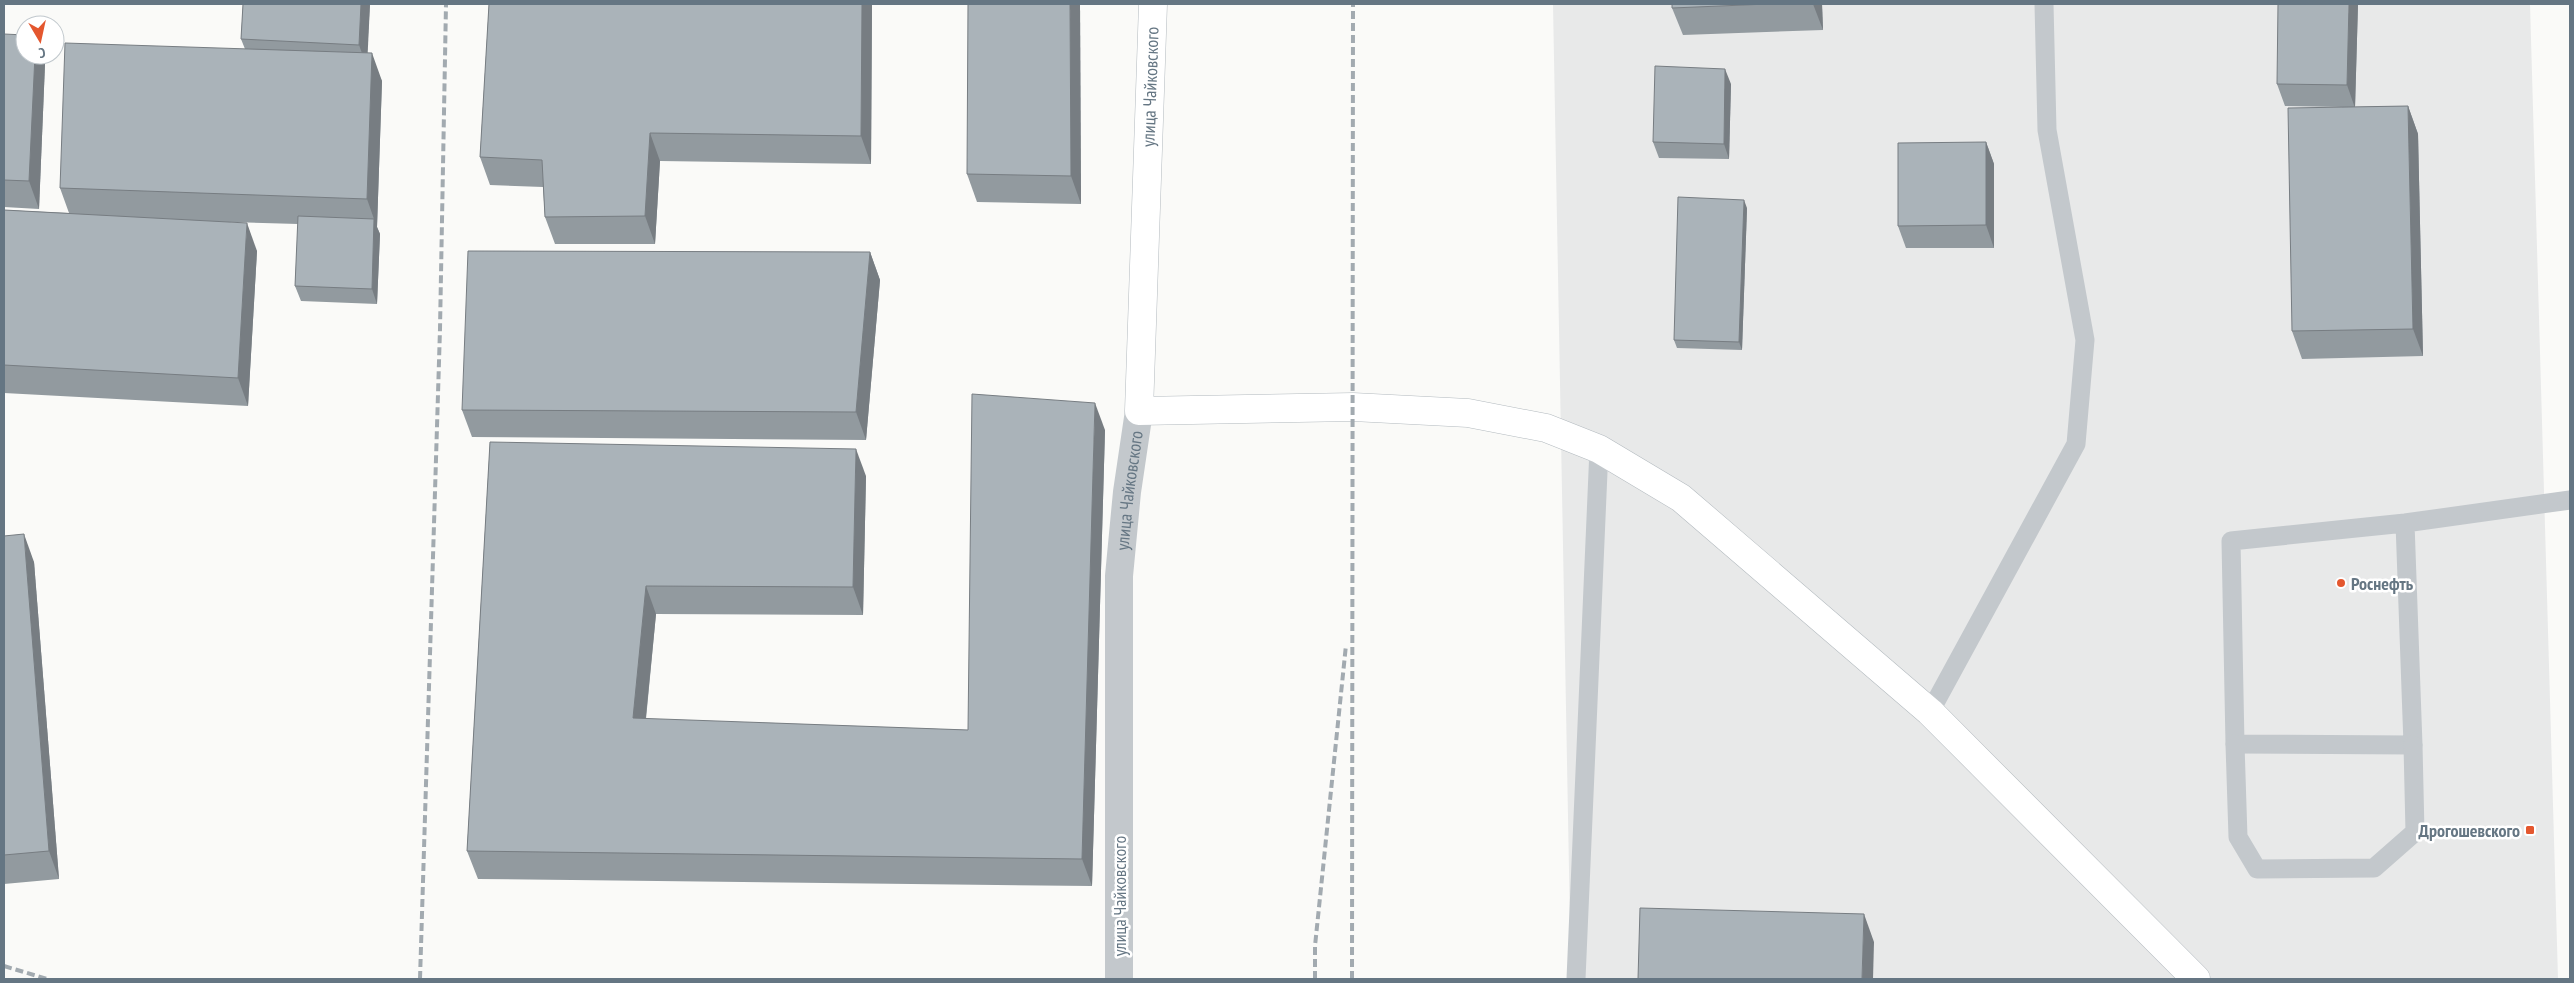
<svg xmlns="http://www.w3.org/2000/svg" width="2574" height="983" font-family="'PT Sans Narrow',sans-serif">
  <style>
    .built { fill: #e8e9e9 }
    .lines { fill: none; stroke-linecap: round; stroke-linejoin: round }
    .secondary-casing { stroke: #b3babf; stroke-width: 29 }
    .lane { stroke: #c3c8cc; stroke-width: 19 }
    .street { stroke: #c3c8cc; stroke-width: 28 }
    .secondary { stroke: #fff; stroke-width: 28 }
    .rail { stroke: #a2aab0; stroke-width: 4; stroke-dasharray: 8 4; stroke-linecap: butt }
    .wall { fill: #929a9f }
    .shaded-wall { fill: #777d82 }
    .building { fill: #aab3b9; stroke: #777d82 }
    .poi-dot { fill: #e4572e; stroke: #fff; stroke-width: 2 }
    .labels { text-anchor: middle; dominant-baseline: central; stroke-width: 5; stroke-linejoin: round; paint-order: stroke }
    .street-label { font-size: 18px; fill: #657683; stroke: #fff }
    .poi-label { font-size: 18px; font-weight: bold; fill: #657683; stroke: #fff; text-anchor: start }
  </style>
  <rect width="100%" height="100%" fill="#fafaf8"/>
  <polygon class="built" points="1553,4 2530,4 2558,979 1571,979"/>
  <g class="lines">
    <g class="secondary-casing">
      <polyline id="secondary" points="1153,4 1139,411 1353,407 1468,413 1546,428 1599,449 1681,498 1930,712 2196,979"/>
    </g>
    <g class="lane">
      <polyline points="2405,523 2413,745 2235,744 2231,541 2405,523 2570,500"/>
      <polyline points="1930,712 2076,444 2085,340 2047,130 2044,4"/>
      <polyline points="2235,744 2238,837 2257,869 2374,868 2415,832 2413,745"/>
      <polyline points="1576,979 1599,449"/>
    </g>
    <path class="street" id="s1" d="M1119 979V576L1127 492 1139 411"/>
    <use href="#secondary" class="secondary"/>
    <g class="rail">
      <polyline points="4,966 47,979"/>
      <polyline points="420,979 440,329 446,4"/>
      <polyline points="1315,979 1315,946 1346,645"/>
      <polyline points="1352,979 1353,4"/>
    </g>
  </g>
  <g class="wall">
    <polygon points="243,4 370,4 367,53 382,81 377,227 380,234 377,304 301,301 295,286 298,224 230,222 257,251 248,406 4,393 4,210 69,213 60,188 245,49 241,39"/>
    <polygon points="489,4 872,4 871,164 660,161 655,244 555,244 545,217 543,187 490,185 480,157"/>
    <polygon points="1080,4 1081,204 977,202 967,174"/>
    <polygon points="1672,4 1822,4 1823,30 1683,35 1672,8"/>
    <polygon points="2358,4 2355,107 2408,106 2418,134 2423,356 2302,359 2292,331 2342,107 2285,106 2277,84"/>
    <polygon points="4,34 45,64 39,209 4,207"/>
    <polygon points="1731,84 1729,159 1659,158 1653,142"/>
    <polygon points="1986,142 1994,164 1994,248 1906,248 1898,226"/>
    <polygon points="1747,208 1742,350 1677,348 1674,340"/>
    <polygon points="870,252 880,280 866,440 472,437 462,410"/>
    <polygon points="1105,430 1092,886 478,879 467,851 490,442 866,476 863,615 656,614 646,719 968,730"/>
    <polygon points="4,536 34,562 59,879 4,884"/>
  </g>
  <g class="shaded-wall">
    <polygon points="361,4 370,4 367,67 359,45"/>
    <polygon points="862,4 872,4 871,164 861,136"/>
    <polygon points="1070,4 1080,4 1081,204 1071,176"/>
    <polygon points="1813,4 1822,4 1823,30"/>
    <polygon points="2349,4 2358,4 2355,108 2347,85"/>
    <polygon points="372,53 382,81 377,227 380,234 377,304 372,289 374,219 367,199"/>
    <polygon points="35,55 42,55 45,64 39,209 29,181"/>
    <polygon points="1725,69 1731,84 1729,159 1724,144"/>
    <polygon points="2408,106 2418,134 2423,356 2413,329"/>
    <polygon points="650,133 660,161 655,244 645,216"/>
    <polygon points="1986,142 1994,164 1994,248 1986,225"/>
    <polygon points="1744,200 1747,208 1742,350 1739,342"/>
    <polygon points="247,223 257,251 248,406 238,378"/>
    <polygon points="870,252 880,280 866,440 856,412"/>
    <polygon points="1095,403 1105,430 1092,886 1082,859"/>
    <polygon points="856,449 866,476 863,615 853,587"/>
    <polygon points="24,534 34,562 59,879 49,851"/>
    <polygon points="646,586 656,614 643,746 633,718"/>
    <polygon points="1864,914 1874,942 1873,979 1862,979"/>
  </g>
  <g class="building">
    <polygon points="243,4 361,4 359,45 241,39"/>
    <polygon points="489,4 862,4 861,136 650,133 645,216 545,217 542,160 480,157"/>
    <polygon points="968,4 1070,4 1071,176 967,174"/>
    <polygon points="1672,4 1768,4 1672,8"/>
    <polygon points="2278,4 2349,4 2347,85 2277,84"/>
    <polygon points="4,34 25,35 25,55 35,55 29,181 4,180"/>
    <polygon points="65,43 372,53 367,199 60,188"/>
    <polygon points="1655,66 1725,69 1724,144 1653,142"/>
    <polygon points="2408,106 2413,329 2292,331 2288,108"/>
    <polygon points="1986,142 1986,225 1898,226 1898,143"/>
    <polygon points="1678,197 1744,200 1739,342 1674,340"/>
    <polygon points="4,210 247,223 238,378 4,365"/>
    <polygon points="298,216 374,219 372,289 295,286"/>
    <polygon points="468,251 870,252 856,412 462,410"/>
    <polygon points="972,394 1095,403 1082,859 467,851 490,442 856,449 853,587 646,586 633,718 968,730"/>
    <polygon points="24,534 49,851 4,855 4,536"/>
    <polygon points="1640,908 1864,914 1862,979 1638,979"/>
  </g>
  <g class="poi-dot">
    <circle cx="2341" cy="583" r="5"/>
    <rect x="2525" y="825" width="10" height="10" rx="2.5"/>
  </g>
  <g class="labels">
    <g class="street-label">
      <text transform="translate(1150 87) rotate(-88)">улица Чайковского</text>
      <text stroke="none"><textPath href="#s1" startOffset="489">улица Чайковского</textPath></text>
      <text transform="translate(1119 896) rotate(-90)">улица Чайковского</text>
    </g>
    <g class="poi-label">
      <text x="2351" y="583">Роснефть</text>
      <text x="2520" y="830" text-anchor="end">Дрогошевского</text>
    </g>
  </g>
  <rect width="2574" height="983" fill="none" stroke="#657683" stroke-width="10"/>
  <g transform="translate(40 40) rotate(171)"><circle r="24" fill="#ffffff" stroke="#c1c8cd"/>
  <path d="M0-4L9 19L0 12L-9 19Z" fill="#e4572e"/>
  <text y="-8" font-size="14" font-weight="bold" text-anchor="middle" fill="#657683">С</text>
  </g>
</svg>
